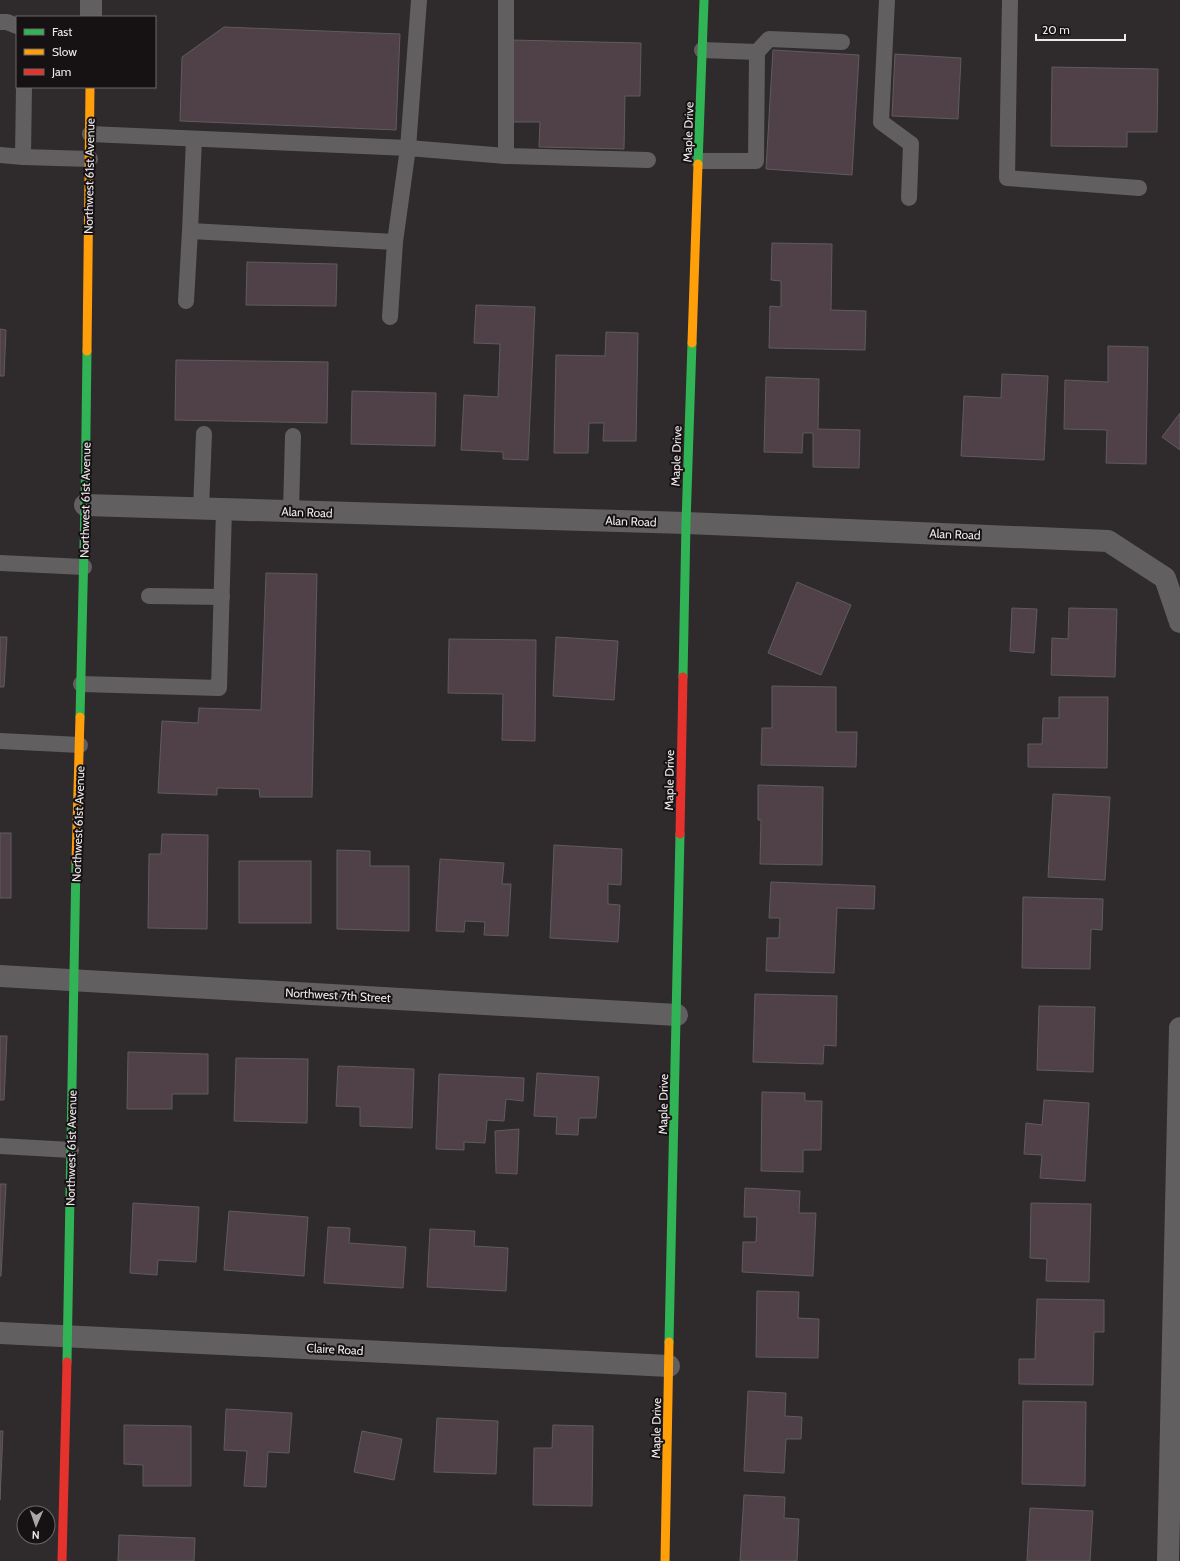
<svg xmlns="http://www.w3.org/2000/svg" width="1180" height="1561" font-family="Cabin,sans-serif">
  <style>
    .building { fill: #504148; stroke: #5f5c5d }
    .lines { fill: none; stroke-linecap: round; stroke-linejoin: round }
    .lane { stroke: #625f60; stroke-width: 16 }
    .street { stroke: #625f60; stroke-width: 22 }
    .fast { stroke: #30b455; stroke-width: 9 }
    .slow { stroke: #ff9f0a; stroke-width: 9 }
    .jam { stroke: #e5322d; stroke-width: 9 }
    .labels { text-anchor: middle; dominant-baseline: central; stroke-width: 4; stroke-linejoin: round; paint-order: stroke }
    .street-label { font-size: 12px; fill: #eee8ea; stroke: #161213 }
  </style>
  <rect width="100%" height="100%" fill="#2f2a2c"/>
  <g class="building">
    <polygon points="224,27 400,34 396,130 180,121 182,57"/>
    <polygon points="511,40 641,43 640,96 625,96 624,149 539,147 540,122 510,122"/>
    <polygon points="773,50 859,55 852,175 766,169"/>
    <polygon points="895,54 961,58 958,119 892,116"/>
    <polygon points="1052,67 1158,69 1157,132 1127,132 1127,147 1051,146"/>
    <polygon points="772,243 832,244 831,310 866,311 865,350 769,348 770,306 781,307 781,281 771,280"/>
    <polygon points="247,262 337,264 336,306 246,305"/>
    <polygon points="476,305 535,307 528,460 503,459 503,452 461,450 464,395 498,397 500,344 474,343"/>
    <polygon points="0,329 6,330 4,376 0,376"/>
    <polygon points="606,332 638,333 636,441 603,441 604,423 589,423 588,453 554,453 556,355 605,356"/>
    <polygon points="1108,346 1148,347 1146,464 1106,463 1107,430 1064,429 1065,380 1108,382"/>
    <polygon points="176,360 328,362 327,423 175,420"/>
    <polygon points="1002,374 1048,376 1044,460 961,456 964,396 1001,398"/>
    <polygon points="766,377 819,379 818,429 860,430 859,468 813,467 813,433 803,433 802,453 764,452"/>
    <polygon points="352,391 436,393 435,446 351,444"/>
    <polygon points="1180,413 1180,450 1162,437"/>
    <polygon points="266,573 317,574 312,797 260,797 259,789 217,788 217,795 158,793 162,721 198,723 199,708 261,710"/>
    <polygon points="797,582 851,605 821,675 768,653"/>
    <polygon points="1012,608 1037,609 1034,653 1010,651"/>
    <polygon points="1069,608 1117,609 1115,677 1051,675 1052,638 1068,639"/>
    <polygon points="0,637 7,637 4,687 0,687"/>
    <polygon points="556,637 618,641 614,700 553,696"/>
    <polygon points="449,639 536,640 535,741 502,740 503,694 448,693"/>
    <polygon points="772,686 836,687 836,732 857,732 856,767 761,765 762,728 772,728"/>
    <polygon points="1059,697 1108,697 1107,768 1028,767 1028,744 1042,744 1043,718 1059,718"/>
    <polygon points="758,785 823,787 822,865 760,864 761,820 758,820"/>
    <polygon points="1053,794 1110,797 1105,880 1048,877"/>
    <rect x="0" y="833" width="11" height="65"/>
    <polygon points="162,834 208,835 207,929 148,928 149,854 161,854"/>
    <polygon points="554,845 622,849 621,885 608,884 608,904 620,905 618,942 550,938"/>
    <polygon points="337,850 370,851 370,866 409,866 409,931 337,929"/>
    <polygon points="440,859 504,863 502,884 511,884 508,936 484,935 485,922 465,921 464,932 436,931"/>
    <rect x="239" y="861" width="72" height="62"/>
    <polygon points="771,882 875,886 874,909 837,908 834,973 766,971 767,938 779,938 780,918 769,918"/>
    <polygon points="1023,897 1103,899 1102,930 1091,929 1090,969 1022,968"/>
    <polygon points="755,994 837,996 836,1046 824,1045 823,1064 753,1062"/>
    <polygon points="1039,1006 1095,1007 1093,1072 1037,1070"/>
    <polygon points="0,1036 7,1036 4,1100 0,1100"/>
    <polygon points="128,1052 208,1054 208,1094 172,1094 172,1109 127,1109"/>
    <polygon points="236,1058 308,1059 307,1123 234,1121"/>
    <polygon points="338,1066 414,1069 412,1128 360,1126 360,1107 336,1106"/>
    <polygon points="537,1073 599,1077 596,1118 579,1118 578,1135 556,1134 557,1117 534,1116"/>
    <polygon points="439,1074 524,1078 523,1101 506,1099 504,1121 487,1120 485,1143 464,1142 464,1150 436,1149"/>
    <polygon points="762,1092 805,1093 805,1101 822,1101 821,1150 803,1150 803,1172 761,1171"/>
    <polygon points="1044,1100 1089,1103 1085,1181 1040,1178 1042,1155 1024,1154 1026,1123 1042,1125"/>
    <polygon points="519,1129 517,1174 496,1173 495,1131"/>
    <polygon points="0,1184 6,1184 1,1276 0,1276"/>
    <polygon points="745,1188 800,1191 799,1213 816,1213 813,1276 742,1272 743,1242 756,1242 757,1217 744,1217"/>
    <polygon points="133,1203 199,1207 196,1262 158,1260 157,1275 130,1273"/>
    <polygon points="1031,1203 1091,1204 1089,1282 1046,1281 1047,1259 1030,1258"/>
    <polygon points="229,1211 308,1217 304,1276 224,1270"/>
    <polygon points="328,1227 350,1228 349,1243 406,1247 403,1288 324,1283"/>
    <polygon points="430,1229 475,1231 474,1246 508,1248 506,1291 427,1287"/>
    <polygon points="757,1291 799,1292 798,1318 819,1319 818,1358 756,1357"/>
    <polygon points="1037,1299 1104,1300 1104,1332 1094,1332 1093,1385 1019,1384 1019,1359 1035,1359"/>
    <polygon points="748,1391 786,1393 785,1416 802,1417 801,1439 786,1439 784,1473 744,1471"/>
    <polygon points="1023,1401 1086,1402 1085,1486 1022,1484"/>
    <polygon points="226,1409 292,1413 289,1453 268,1452 266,1487 244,1486 247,1451 224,1450"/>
    <polygon points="437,1418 498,1421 496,1474 434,1472"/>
    <polygon points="124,1425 191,1426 191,1486 143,1486 143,1465 124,1464"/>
    <polygon points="553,1425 593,1426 592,1506 533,1505 534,1448 552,1448"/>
    <polygon points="0,1431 3,1431 0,1500"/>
    <polygon points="362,1431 402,1439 394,1480 354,1472"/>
    <polygon points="744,1495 785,1497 784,1518 799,1519 797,1561 740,1561"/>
    <polygon points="1030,1508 1093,1511 1090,1561 1027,1561"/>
    <polygon points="119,1535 195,1538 194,1561 118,1561"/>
  </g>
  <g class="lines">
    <g class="lane">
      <polyline points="506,0 506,156 648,160"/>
      <polyline points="887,0 881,122 911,144 909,198"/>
      <polyline points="1010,0 1007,178 1139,188"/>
      <polyline points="0,22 7,22 17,26"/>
      <polyline points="757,52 769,39 842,42"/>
      <polyline points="90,134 408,148 506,156"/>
      <polyline points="0,155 23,157 24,87"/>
      <polyline points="23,157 90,159"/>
      <polyline points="699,161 756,161 757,52 702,50"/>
      <polyline points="190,231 194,139"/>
      <polyline points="186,301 190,231 395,242 408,148 419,0"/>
      <polyline points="390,317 395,242"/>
      <polyline points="201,509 204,434"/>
      <polyline points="291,511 293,436"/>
      <polyline points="0,563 84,567"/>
      <polyline points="149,596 222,597"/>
      <polyline points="81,684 219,688 224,509"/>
      <polyline points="0,741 80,745"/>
      <polyline points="0,1146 71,1150"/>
    </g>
    <g class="street">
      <polyline points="91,17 91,0"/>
      <polyline points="85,505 686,523 1108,541 1165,578 1180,622"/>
      <polyline points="0,976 677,1015"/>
      <polyline points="0,1333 669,1366"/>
      <polyline points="1168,1561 1180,1028"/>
    </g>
    <g class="fast">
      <polyline points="698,164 704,0"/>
      <polyline points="683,677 686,523 692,343"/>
      <polyline points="80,717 85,505 87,351"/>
      <polyline points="669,1342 680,834"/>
      <polyline points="67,1362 76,862"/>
    </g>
    <g class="slow">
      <polyline points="692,343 698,164"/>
      <polyline points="87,351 90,87"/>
      <polyline points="76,862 80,717"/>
      <polyline points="665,1561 669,1342"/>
    </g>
    <g class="jam">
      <polyline points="680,834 683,677"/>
      <polyline points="62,1561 67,1362"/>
    </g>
  </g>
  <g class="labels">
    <g class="street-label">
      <text transform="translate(688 132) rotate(-88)">Maple Drive</text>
      <text transform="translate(89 176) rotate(-89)">Northwest 61st Avenue</text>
      <text transform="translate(676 456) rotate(-88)">Maple Drive</text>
      <text transform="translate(85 500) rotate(-89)">Northwest 61st Avenue</text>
      <text transform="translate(307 512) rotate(2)">Alan Road</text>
      <text transform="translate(631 521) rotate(2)">Alan Road</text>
      <text transform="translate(955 534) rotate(2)">Alan Road</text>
      <text transform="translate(669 780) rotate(-89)">Maple Drive</text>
      <text transform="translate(78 824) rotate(-88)">Northwest 61st Avenue</text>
      <text transform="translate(338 995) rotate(3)">Northwest 7th Street</text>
      <text transform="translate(663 1104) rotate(-89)">Maple Drive</text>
      <text transform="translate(71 1148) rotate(-89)">Northwest 61st Avenue</text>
      <text transform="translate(335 1349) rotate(3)">Claire Road</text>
      <text transform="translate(656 1428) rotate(-89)">Maple Drive</text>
    </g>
  </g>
  <rect x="16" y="16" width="140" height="72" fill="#161213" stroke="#6c6869"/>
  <rect x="24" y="29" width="20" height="6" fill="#30b455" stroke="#6c6869"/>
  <text x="52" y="36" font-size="12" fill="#eee8ea">Fast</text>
  <rect x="24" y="49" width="20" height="6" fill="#ff9f0a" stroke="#6c6869"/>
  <text x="52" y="56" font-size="12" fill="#eee8ea">Slow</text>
  <rect x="24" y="69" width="20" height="6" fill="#e5322d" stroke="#6c6869"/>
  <text x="52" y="76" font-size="12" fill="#eee8ea">Jam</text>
  <g transform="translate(36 1525) rotate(182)"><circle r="19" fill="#161213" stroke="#6c6869"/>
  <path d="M0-3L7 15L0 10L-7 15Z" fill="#aba6a8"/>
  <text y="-6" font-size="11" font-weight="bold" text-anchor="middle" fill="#eee8ea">N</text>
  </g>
  <path d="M1036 34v6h89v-6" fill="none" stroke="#eee8ea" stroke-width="2"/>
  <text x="1042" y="34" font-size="12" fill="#eee8ea" stroke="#161213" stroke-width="3" paint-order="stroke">20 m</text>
</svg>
